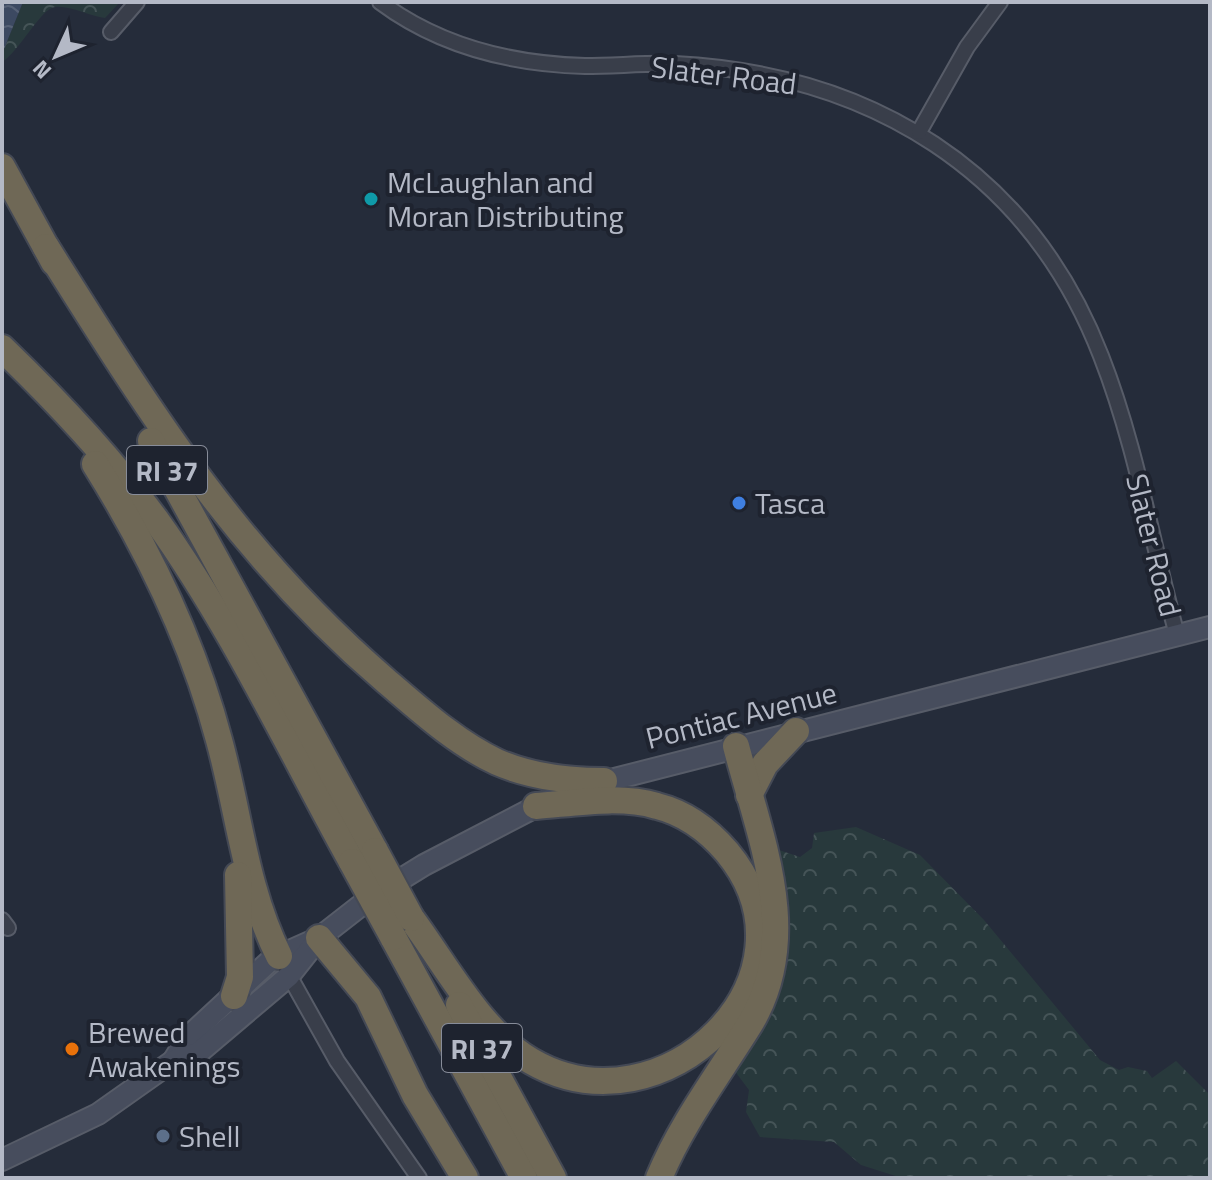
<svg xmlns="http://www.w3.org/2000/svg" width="1212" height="1180" font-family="'Titillium Web',sans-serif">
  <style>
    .forest { fill: url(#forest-crowns) }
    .water { fill: url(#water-waves) }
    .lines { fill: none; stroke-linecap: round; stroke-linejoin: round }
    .minor-casing { stroke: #575c68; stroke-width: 18 }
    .secondary-casing { stroke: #575c68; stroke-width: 24 }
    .motorway-casing { stroke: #444955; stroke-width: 30 }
    .minor { stroke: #393e4a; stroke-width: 14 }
    .secondary { stroke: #474d5d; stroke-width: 20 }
    .motorway { stroke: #6f6856; stroke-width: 26 }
    .motorway-bridge-casing { stroke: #444955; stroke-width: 30; stroke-linecap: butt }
    .motorway-bridge { stroke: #6f6856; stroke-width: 26 }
    .culture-dot { fill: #0f9aa8; stroke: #1e232f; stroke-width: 3 }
    .shop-dot { fill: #3f7fe0; stroke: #1e232f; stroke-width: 3 }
    .food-dot { fill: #e8710a; stroke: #1e232f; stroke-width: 3 }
    .service-dot { fill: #5c6f8a; stroke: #1e232f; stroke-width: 3 }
    .labels { text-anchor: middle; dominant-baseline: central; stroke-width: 8; stroke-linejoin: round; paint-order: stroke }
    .shield { fill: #1e232f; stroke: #878c99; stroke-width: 2 }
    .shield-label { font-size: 28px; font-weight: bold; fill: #b4b9c6 }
    .street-label { font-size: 30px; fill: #b4b9c6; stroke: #1e232f }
    .poi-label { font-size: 30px; fill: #b4b9c6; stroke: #1e232f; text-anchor: start }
  </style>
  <defs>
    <pattern id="forest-crowns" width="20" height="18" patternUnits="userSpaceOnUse" patternTransform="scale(2)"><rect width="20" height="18" fill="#28393c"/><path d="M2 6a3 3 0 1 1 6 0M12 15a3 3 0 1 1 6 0" fill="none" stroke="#455457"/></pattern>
    <pattern id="water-waves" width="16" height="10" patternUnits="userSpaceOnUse" patternTransform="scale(2)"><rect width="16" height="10" fill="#3c4961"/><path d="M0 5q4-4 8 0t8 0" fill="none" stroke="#566176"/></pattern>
  </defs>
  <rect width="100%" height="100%" fill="#252c3a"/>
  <g class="forest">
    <path d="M23 2H120L105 18C90 16 69 5 55 7 41 8 19 52 2 62V54Z"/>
    <polygon points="856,827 920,855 984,920 1100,1060 1119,1070 1128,1067 1147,1071 1152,1078 1176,1061 1210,1095 1210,1178 902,1178 861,1165 834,1142 760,1137 746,1112 749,1090 728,1062 769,862 779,850 800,857 812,848 814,833"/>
  </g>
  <polygon class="water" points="2,2 23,2 2,54"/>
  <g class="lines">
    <g class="minor-casing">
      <g id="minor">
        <path d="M380 2C439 46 512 64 585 66 615 66 645 63 675 64 870 74 1029 170 1101 356 1136 445 1152 543 1177 635"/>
        <polyline points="111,32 137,2"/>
        <polyline points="919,132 967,47 1000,2"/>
        <polyline points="2,920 8,928"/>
        <polyline points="286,970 337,1061 419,1178"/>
      </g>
    </g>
    <g class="secondary-casing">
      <g id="secondary">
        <polyline points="591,785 1210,627"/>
        <polyline points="173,1061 188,1037 272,959 319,938 369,899 424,865 549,800"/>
        <polyline points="2,1160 98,1114 173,1061 198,1053 289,976 319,938"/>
      </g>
    </g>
    <g class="motorway-casing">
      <g id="motorway">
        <polyline points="2,167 54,262"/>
        <path d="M46 247C149 411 235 551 385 680 419 709 456 743 497 762 531 777 567 781 604 781"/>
        <path d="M2 348C58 402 110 457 156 520 232 626 289 748 352 862"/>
        <polyline points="151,441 375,851"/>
        <path d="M95 464C148 549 193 642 219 740 239 812 245 888 279 956"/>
        <polyline points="749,795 765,764 796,731"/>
        <path d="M411 918C446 965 480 1031 531 1061 663 1138 830 976 727 852 709 831 685 813 657 806 620 795 575 803 536 806"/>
        <polyline points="393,937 524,1178"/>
        <polyline points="319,938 368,997 415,1095 465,1178"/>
        <polyline points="234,996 240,977 238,875"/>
        <polyline points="459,1005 553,1178"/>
        <path d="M659 1178C681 1124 719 1074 750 1024 803 936 760 838 736 746"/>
      </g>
    </g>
    <use href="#minor" class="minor"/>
    <use href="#secondary" class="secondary"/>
    <use href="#motorway" class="motorway"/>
    <g class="motorway-bridge-casing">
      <g id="motorway-bridge">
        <polyline points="375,851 411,918"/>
        <polyline points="352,862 393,937"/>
      </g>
    </g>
    <use href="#motorway-bridge" class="motorway-bridge"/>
  </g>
  <circle class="culture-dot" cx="371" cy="199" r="8"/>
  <circle class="shop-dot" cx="739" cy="503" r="8"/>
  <circle class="food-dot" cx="72" cy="1049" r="8"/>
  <circle class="service-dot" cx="163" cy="1136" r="8"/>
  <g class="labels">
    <g class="shield">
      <rect x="127" y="446" width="80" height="48" rx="6"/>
      <rect x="442" y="1024" width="80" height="48" rx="6"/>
    </g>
    <g class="shield-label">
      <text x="167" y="470">RI 37</text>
      <text x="482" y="1048">RI 37</text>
    </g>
    <g class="street-label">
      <text transform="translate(724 75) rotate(7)">Slater Road</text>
      <text transform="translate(1154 545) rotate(76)">Slater Road</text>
      <text transform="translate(741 715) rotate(-14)">Pontiac Avenue</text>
    </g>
    <g class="poi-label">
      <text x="387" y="182">McLaughlan and<tspan x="387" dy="34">Moran Distributing</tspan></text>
      <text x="755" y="503">Tasca</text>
      <text x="88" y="1032">Brewed<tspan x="88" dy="34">Awakenings</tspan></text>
      <text x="179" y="1136">Shell</text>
    </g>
  </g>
  <rect width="1212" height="1180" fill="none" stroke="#b4b9c6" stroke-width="8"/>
  <g transform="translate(56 56) rotate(226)" stroke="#1e232f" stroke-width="6" paint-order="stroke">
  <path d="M0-6L14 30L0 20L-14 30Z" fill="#b4b9c6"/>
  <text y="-12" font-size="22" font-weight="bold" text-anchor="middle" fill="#b4b9c6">N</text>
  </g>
</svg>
